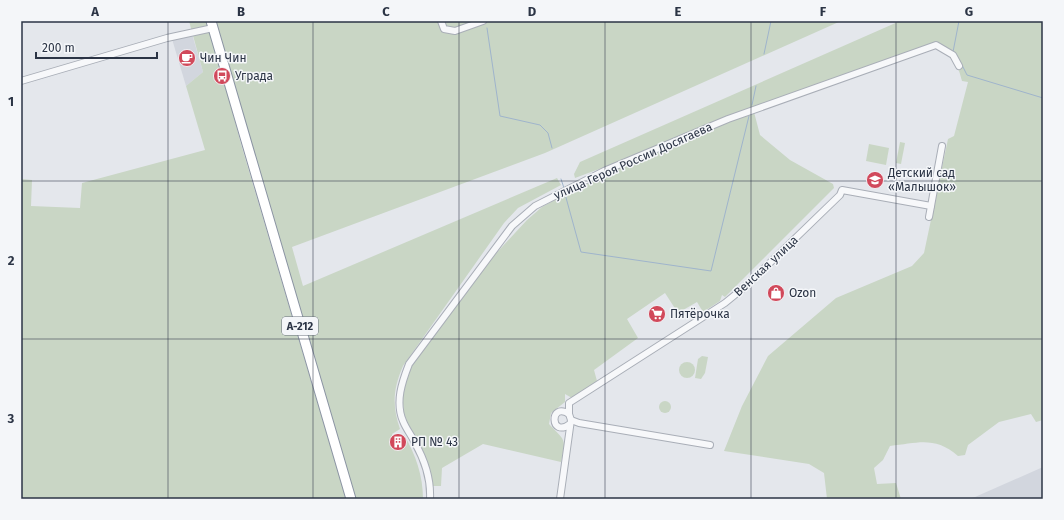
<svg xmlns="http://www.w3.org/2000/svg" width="1064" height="520" font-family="'Fira Sans',sans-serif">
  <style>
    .built { fill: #d2d6de }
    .green { fill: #c9d6c5 }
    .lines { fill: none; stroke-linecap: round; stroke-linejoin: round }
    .stream { stroke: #9fb4cc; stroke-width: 1 }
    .minor-casing { stroke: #a9aeb7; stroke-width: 8 }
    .highway-casing { stroke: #8b94a3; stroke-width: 11 }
    .minor { stroke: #f7f8fa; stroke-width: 6 }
    .highway { stroke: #fff; stroke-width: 9 }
    .grid { fill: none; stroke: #2b3445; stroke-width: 1; stroke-opacity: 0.55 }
    .labels { text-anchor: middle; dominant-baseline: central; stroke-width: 3; stroke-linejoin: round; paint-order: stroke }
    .shield { fill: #f4f6f9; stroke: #676e7b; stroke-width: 1 }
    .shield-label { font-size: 11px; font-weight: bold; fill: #2b3445 }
    .poi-label { font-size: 12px; fill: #2b3445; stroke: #f4f6f9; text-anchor: start }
    .street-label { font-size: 12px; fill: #2b3445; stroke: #f4f6f9 }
    .neatline { fill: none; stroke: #2b3445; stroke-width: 1.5 }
    .grid-label { font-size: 13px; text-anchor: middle; font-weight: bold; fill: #2b3445 }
  </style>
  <rect width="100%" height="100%" fill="#e4e7ec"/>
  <g class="built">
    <polygon points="192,34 203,72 186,86 172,39"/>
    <polygon points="1043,467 1043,499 967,499 975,497"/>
  </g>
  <g class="green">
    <polygon points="189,21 208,21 241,144 346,499 21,499 21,179 32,180 31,206 80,208 82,183 205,150 186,86 203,72"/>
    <path d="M215 21H841L545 153 292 247 303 286 557 178 561 185 518 208 504 223 403 366C393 389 392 406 400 429L392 434 396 450 404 448 400 436 404 435C416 455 423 476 423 499H354Z"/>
    <path d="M900 21H1043V420L1036 422 1031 414 999 422 968 445 965 455 958 456C935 436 918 443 890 446L883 460 874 468 877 484 896 483 901 499H827L824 473 809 464 724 451 742 406 768 356 836 298 912 266 924 253 948 139 954 136 968 82 962 81C958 64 952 53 934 48L933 45 575 178 574 174 580 162Z"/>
    <path d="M754 112 760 135 790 160 833 184 834 188 725 297 722 295 720 301 703 312 697 302 678 313 665 293 627 319 638 338 594 370 597 381 572 398 565 394V402L551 413 549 424C566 442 566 438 561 462L483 444 442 468 441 486H431L405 421 402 395 411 365 489 261 527 220 542 207 560 197 638 159Z"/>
    <polygon points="900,142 905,143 901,164 896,163"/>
    <polygon points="869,144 889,148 886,165 866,161"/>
    <polygon points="702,356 708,357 705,373 701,379 695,378 698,359"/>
    <circle cx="687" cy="370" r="8"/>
    <circle cx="665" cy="407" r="6"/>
  </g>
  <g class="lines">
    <g class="stream">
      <polyline points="487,28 500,116 540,125 548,133 552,148"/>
      <polyline points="953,52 959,21"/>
      <polyline points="764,54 771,21"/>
      <polyline points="962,65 967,75 1043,98"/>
      <polyline points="752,105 756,86"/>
      <polyline points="561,179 564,188"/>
      <polyline points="565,194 581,252 711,271 749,116"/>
    </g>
    <g class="minor-casing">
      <g id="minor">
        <polyline points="441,21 444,29 455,31 483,21"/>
        <polyline points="21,81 167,38 213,28"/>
        <polyline points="929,217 942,146"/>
        <polyline points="569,414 569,403 725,303 747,285 840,195 842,190 931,206"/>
        <polyline points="571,420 579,423 710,445"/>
        <path d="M430 499C431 480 424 459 415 443 412 436 406 429 403 421 395 402 402 382 409 364L512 226 535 206 604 171 728 119 936 45 953 55 959 66"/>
        <path d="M560 499 571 420 569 414C549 401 550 439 570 424"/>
      </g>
    </g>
    <g class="highway-casing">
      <polyline id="highway" points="211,21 351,499"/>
    </g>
    <use href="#minor" class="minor"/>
    <use href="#highway" class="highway"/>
  </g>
  <path class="grid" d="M168 21V499M313 21V499M459 21V499M605 21V499M751 21V499M896 21V499M21 181H1043M21 339H1043"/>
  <defs>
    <g id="cafe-disc" transform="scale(0.9)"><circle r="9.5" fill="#d1495b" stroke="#f4f6f9"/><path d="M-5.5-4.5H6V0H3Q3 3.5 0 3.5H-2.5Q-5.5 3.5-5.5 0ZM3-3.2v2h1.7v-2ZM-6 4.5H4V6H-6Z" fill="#fff"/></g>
    <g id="bus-disc" transform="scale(0.9)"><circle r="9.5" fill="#d1495b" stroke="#f4f6f9"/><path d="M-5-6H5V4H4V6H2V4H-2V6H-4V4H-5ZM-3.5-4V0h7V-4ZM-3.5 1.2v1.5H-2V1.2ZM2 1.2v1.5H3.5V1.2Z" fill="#fff"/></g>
    <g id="school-disc" transform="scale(0.9)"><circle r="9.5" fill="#d1495b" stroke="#f4f6f9"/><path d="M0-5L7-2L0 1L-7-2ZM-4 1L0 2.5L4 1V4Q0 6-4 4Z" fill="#fff"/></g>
    <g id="shop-disc" transform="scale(0.9)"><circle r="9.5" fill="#d1495b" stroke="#f4f6f9"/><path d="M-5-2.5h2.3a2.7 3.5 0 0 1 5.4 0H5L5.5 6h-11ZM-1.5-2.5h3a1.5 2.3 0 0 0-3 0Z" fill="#fff"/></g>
    <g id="supermarket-disc" transform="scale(0.9)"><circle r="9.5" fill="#d1495b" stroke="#f4f6f9"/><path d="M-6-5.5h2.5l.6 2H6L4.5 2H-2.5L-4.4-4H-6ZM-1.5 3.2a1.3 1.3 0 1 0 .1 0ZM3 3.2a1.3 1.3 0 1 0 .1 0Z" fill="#fff"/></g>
    <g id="building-disc" transform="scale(0.9)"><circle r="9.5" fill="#d1495b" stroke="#f4f6f9"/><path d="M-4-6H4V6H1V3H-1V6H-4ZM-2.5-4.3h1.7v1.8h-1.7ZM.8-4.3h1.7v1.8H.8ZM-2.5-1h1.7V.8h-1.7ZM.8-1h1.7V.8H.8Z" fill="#fff"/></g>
  </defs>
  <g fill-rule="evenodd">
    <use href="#cafe-disc" x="187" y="58"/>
    <use href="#bus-disc" x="222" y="76"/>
    <use href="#school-disc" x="875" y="180"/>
    <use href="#shop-disc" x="776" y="293"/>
    <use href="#supermarket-disc" x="657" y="314"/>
    <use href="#building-disc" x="398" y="442"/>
  </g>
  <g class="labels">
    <rect class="shield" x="282" y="317" width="36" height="18" rx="3"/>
    <g class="shield-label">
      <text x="300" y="326">А-212</text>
    </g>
    <g class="poi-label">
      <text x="200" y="58">Чин Чин</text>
      <text x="235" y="76">Уграда</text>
      <text x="888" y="173">Детский сад<tspan x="888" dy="14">«Малышок»</tspan></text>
      <text x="789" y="293">Ozon</text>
      <text x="670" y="314">Пятёрочка</text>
      <text x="411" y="442">РП № 43</text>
    </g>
    <g class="street-label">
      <text transform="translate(633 161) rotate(-24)">улица Героя России Досягаева</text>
      <text transform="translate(766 266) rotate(-43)">Венская улица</text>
    </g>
  </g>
  <rect width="1064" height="520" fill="none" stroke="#f4f6f9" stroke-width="44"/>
  <path d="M36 52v6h121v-6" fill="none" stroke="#2b3445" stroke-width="2"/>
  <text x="42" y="52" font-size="12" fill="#2b3445" stroke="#f4f6f9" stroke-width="3" paint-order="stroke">200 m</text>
  <rect x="22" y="22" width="1020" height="476" class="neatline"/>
  <g class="grid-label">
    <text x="95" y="16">A</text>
    <text x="241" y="16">B</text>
    <text x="386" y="16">C</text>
    <text x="532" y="16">D</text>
    <text x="678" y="16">E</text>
    <text x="823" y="16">F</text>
    <text x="969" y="16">G</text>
    <text x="11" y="106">1</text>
    <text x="11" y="265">2</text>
    <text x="11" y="423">3</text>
  </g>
</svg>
